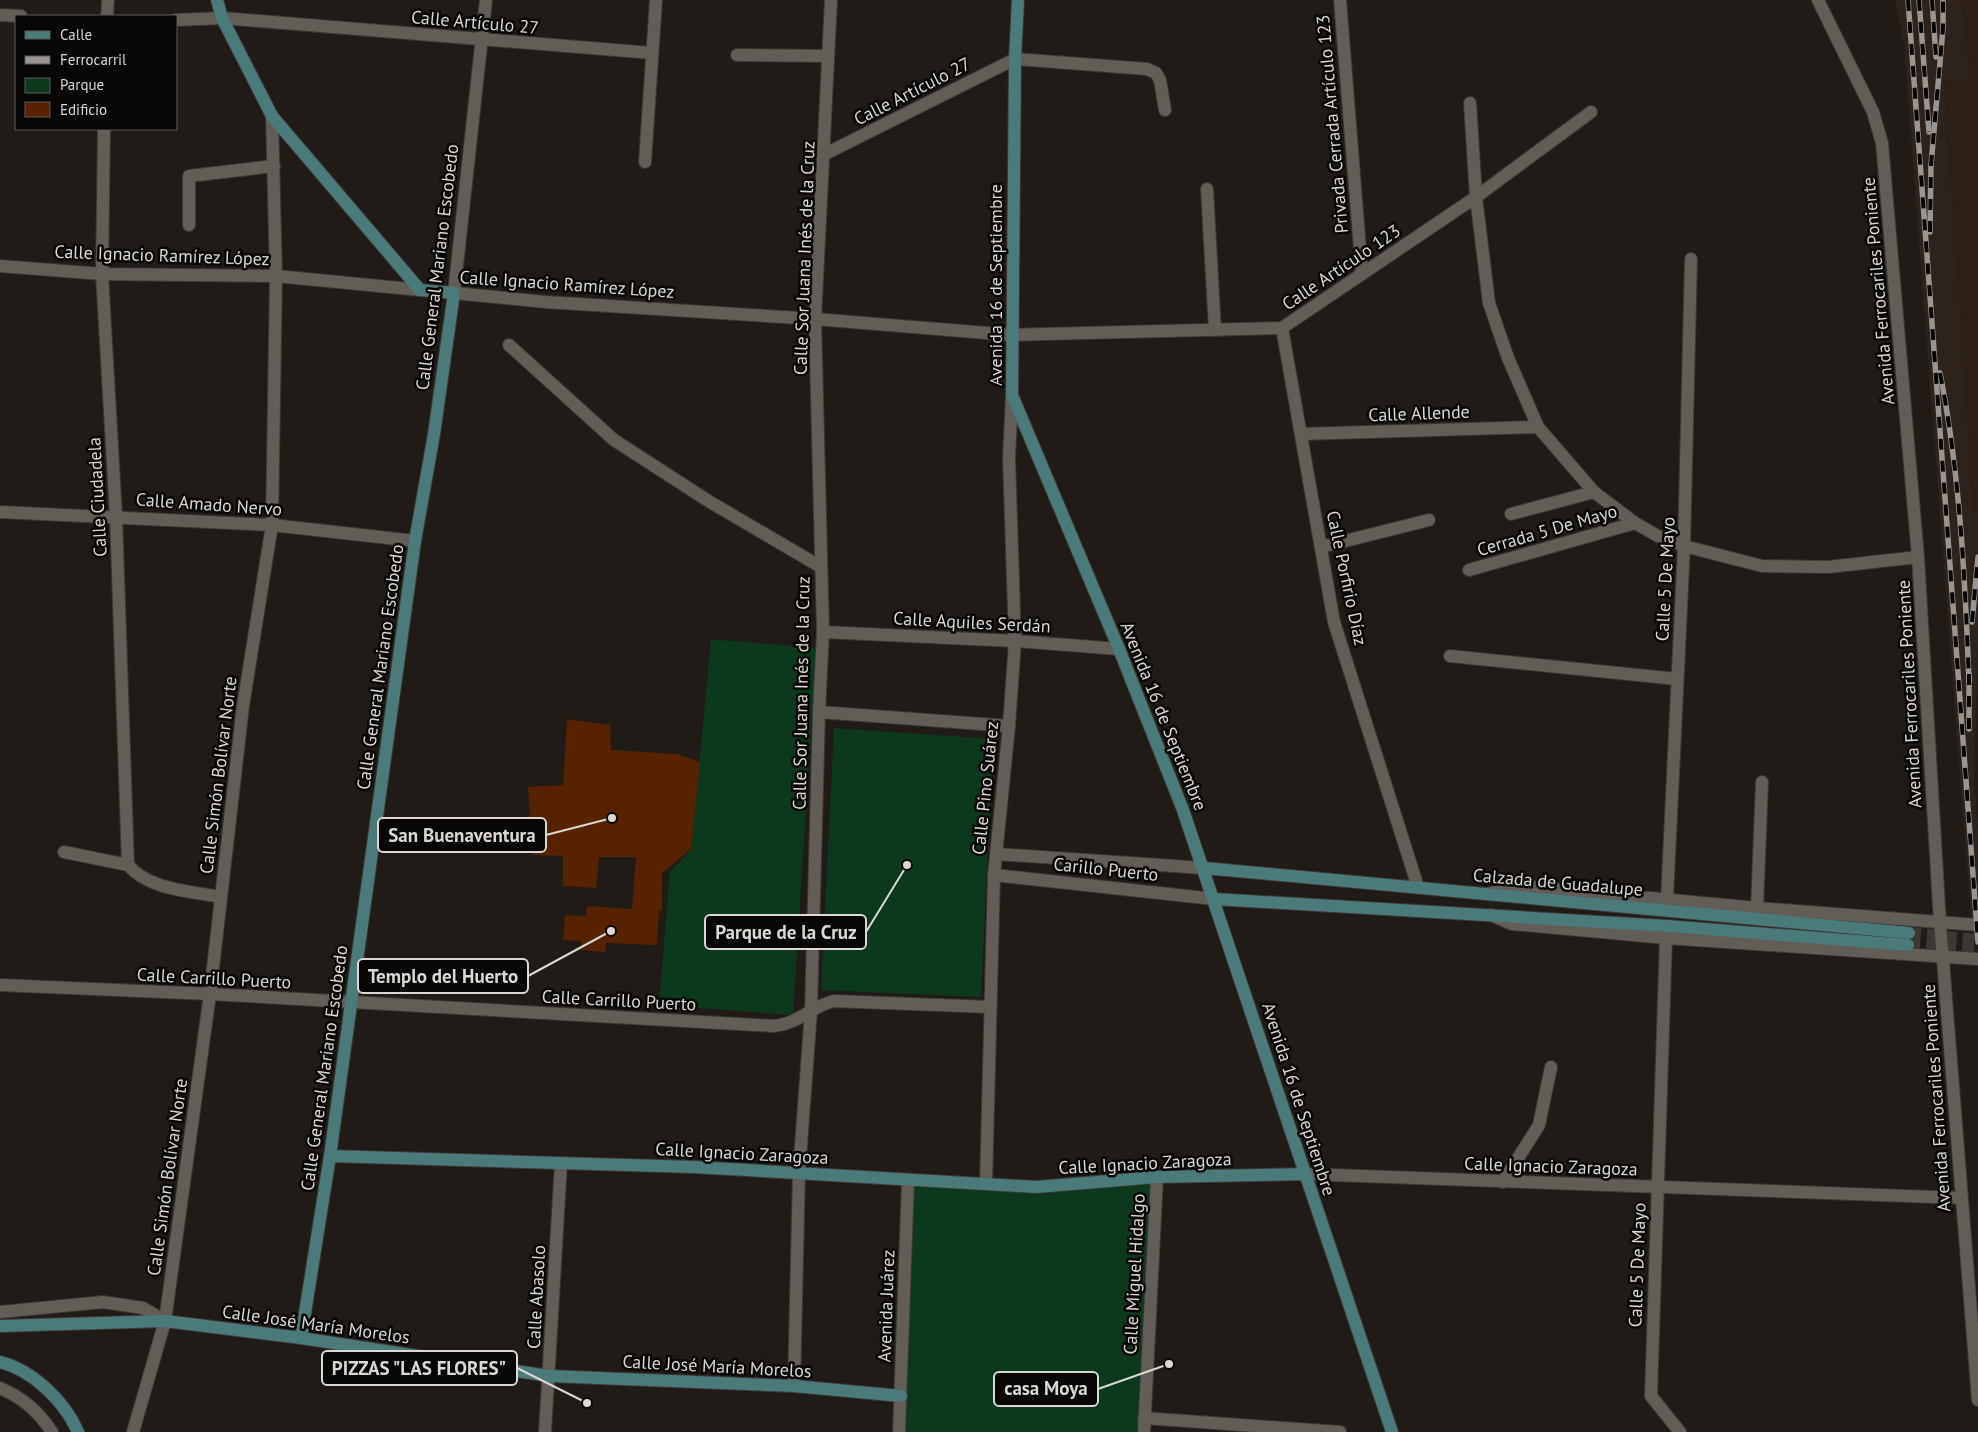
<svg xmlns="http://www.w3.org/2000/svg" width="1978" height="1432" font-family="'PT Sans',sans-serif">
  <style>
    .built { fill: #2d231b }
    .industrial { fill: #2e2014 }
    .green { fill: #0c381c }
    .building { fill: #562200 }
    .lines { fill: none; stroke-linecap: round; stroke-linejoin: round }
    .secondary-tunnel { stroke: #3d3733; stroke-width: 12; stroke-dasharray: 12 6; stroke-linecap: butt }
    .minor-casing { stroke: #3c3836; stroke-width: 14 }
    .tertiary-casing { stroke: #3c3836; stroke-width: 14 }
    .secondary-casing { stroke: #3c3836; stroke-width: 14 }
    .minor { stroke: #635d58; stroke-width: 12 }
    .tertiary { stroke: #635d58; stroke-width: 12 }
    .secondary { stroke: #4b7a7a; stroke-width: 12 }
    .rail-casing { stroke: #999592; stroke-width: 5.5 }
    .rail { stroke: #080705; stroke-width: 4; stroke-dasharray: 11; stroke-linecap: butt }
    .labels { text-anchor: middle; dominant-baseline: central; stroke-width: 5; stroke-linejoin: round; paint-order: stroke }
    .street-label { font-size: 18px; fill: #dad7d4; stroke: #080705 }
    .leader { fill: none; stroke: #dad7d4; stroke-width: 2 }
    .callout-dot { fill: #dad7d4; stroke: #080705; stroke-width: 2 }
    .callout { fill: #080705; stroke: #dad7d4; stroke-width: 2 }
    .callout-label { font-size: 19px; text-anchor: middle; font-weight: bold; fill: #dad7d4 }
  </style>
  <rect width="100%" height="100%" fill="#211b17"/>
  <polygon class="built" points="1895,0 1963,0 1970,79 1944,81 1974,513 1978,513 1978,651 1974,779 1978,830 1978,918 1971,918 1904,45"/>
  <polygon class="industrial" points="1963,0 1978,0 1978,513 1974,513 1944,81 1970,78"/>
  <g class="green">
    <polygon points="711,639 816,648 793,1015 659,1005 670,872 691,849"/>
    <polygon points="834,728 993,739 981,997 821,990"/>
    <polygon points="1157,1177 1144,1432 898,1432 908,1181 1037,1187"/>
  </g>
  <polygon class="building" points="567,719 610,725 611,750 677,754 700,762 691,849 662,873 662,911 659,911 657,945 606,943 605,952 581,950 581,941 563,940 565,915 586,916 587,906 632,909 636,857 599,857 596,888 563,886 563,856 533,855 528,787 563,785"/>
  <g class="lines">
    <g class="secondary-tunnel">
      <polyline points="1909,933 1978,940"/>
      <polyline points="1908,945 1978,951"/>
    </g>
    <g class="minor-casing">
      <g id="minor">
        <polyline points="486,0 454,293 546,302 815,319 1011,335 1282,328 1476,197 1591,112"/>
        <polyline points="1340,0 1362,274"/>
        <polyline points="0,15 21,16"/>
        <polyline points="107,16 108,0"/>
        <polyline points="176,20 222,18 652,53"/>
        <polyline points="737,55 828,56"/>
        <polyline points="1470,103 1476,197 1489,303 1508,358 1538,427 1594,492 1635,523 1658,536 1684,546 1762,566 1828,567 1918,557"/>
        <path d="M104 129 102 274 116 516 128 865C149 890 190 891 221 897"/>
        <polyline points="825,154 1015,59 1147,69 1156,73 1160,80 1165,110"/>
        <polyline points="645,162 656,0"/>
        <polyline points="1207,189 1215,330"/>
        <polyline points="189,225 189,176 274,166"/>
        <polyline points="0,266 102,274 276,276 420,290"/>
        <polyline points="1282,328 1334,622 1418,887"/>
        <polyline points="509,345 614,440 710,502 821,567"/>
        <polyline points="1301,434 1538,427"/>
        <polyline points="1511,514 1594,492"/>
        <polyline points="1321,547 1429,520"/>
        <polyline points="1469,570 1635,523"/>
        <polyline points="823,632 1015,641 1119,649"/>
        <polyline points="1450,656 1677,679"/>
        <polyline points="819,712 1009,726"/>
        <polyline points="64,852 128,865"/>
        <polyline points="997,854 1204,868"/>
        <polyline points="994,875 1214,899"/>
        <polyline points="1487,894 1520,886 1757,908 1978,925"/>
        <polyline points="1667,899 1684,546 1691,259"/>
        <polyline points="1757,908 1762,782"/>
        <polyline points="1491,915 1512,924 1666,938 1978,959"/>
        <polyline points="1666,938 1651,1396 1680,1432"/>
        <path d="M0 985 210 994 774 1026C801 1023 809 1007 834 1001L990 1007"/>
        <polyline points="1306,1174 1961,1198"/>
        <polyline points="1503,1182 1539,1125 1551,1067"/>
        <polyline points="986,1184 994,875 1009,726 1015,641 1009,458 1012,395"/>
        <polyline points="0,1312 103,1302 143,1308 165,1321"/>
        <polyline points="794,1386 799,1172 811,1011 819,712 823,632 815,319 831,0"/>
        <path d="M0 1388C23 1398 38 1411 52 1432"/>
        <polyline points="1144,1418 1340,1432"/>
        <polyline points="545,1432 561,1163"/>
        <polyline points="1144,1432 1157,1177"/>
      </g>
    </g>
    <g class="tertiary-casing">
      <g id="tertiary">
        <polyline points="1818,0 1873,112 1882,143 1918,557 1940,923 1978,1400"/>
        <polyline points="0,512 272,525 415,541"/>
        <polyline points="133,1432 165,1321 210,994 243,706 272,525 276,276 272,116"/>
        <polyline points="899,1432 908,1181"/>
      </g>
    </g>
    <g class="secondary-casing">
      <g id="secondary">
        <polyline points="217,0 222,18 272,116 420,290 454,293 434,434 415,541 330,1156 301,1338"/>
        <polyline points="1018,0 1015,59 1012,395 1119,649 1183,810 1392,1432"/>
        <polyline points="1204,868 1909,933"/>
        <polyline points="1214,899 1667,926 1908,945"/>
        <polyline points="330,1156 694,1167 1037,1187 1157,1177 1306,1174"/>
        <polyline points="0,1326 165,1321 301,1338 549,1376 794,1386 901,1396"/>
        <path d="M0 1362C33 1370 65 1402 78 1432"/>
      </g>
    </g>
    <use href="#minor" class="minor"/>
    <use href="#tertiary" class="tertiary"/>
    <use href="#secondary" class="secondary"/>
    <g class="rail-casing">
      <g id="rail">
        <polyline points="1908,0 1978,942"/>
        <polyline points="1919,0 1929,132"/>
        <polyline points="1932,0 1936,57"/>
        <polyline points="1930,232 1931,165 1943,28 1943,0"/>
        <path d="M1940 373C1960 474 1965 578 1969 681"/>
        <polyline points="1972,622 1978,557"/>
        <polyline points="1969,729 1969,674"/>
      </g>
    </g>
    <use href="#rail" class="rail"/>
  </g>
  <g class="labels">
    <g class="street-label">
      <text transform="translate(475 22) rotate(5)">Calle Artículo 27</text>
      <text transform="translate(912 91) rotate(-27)">Calle Artículo 27</text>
      <text transform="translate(1332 124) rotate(-95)">Privada Cerrada Artículo 123</text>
      <text transform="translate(162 255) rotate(2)">Calle Ignacio Ramírez López</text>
      <text transform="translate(804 258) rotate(-88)">Calle Sor Juana Inés de la Cruz</text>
      <text transform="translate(437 267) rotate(-83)">Calle General Mariano Escobedo</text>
      <text transform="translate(1341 267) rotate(-34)">Calle Artículo 123</text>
      <text transform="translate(567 284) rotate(4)">Calle Ignacio Ramírez López</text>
      <text transform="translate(995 285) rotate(-90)">Avenida 16 de Septiembre</text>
      <text transform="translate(1878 291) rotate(-95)">Avenida Ferrocariles Poniente</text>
      <text transform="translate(1419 413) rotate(-2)">Calle Allende</text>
      <text transform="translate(97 497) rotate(-93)">Calle Ciudadela</text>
      <text transform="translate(209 504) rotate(4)">Calle Amado Nervo</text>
      <text transform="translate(1547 530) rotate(-16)">Cerrada 5 De Mayo</text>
      <text transform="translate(1347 578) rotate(78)">Calle Porfirio Díaz</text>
      <text transform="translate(1665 579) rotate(-87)">Calle 5 De Mayo</text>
      <text transform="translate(972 622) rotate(3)">Calle Aquiles Serdán</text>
      <text transform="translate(380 667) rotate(-82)">Calle General Mariano Escobedo</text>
      <text transform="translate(801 693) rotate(-89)">Calle Sor Juana Inés de la Cruz</text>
      <text transform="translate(1909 694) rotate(-93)">Avenida Ferrocariles Poniente</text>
      <text transform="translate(1164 716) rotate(68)">Avenida 16 de Septiembre</text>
      <text transform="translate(218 775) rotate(-83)">Calle Simón Bolívar Norte</text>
      <text transform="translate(985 788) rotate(-84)">Calle Pino Suárez</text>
      <text transform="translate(1106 869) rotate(6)">Carillo Puerto</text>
      <text transform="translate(1558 882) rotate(5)">Calzada de Guadalupe</text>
      <text transform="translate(214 978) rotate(3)">Calle Carrillo Puerto</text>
      <text transform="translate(619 1000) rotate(3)">Calle Carrillo Puerto</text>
      <text transform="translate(324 1068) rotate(-82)">Calle General Mariano Escobedo</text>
      <text transform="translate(1936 1098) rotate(-94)">Avenida Ferrocariles Poniente</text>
      <text transform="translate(1299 1099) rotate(72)">Avenida 16 de Septiembre</text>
      <text transform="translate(742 1153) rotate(3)">Calle Ignacio Zaragoza</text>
      <text transform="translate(1145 1163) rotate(-3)">Calle Ignacio Zaragoza</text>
      <text transform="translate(1551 1166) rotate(2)">Calle Ignacio Zaragoza</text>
      <text transform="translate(167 1177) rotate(-82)">Calle Simón Bolívar Norte</text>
      <text transform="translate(1637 1265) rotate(-88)">Calle 5 De Mayo</text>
      <text transform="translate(1134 1274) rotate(-87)">Calle Miguel Hidalgo</text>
      <text transform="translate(536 1297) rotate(-87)">Calle Abasolo</text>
      <text transform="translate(886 1306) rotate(-88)">Avenida Juárez</text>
      <text transform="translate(316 1324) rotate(8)">Calle José María Morelos</text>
      <text transform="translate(717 1366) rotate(3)">Calle José María Morelos</text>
    </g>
  </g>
  <path class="leader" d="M612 818L546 835M907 865L866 932M611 931L528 976M587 1403L517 1368M1169 1364L1098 1389"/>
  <g class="callout-dot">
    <circle cx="612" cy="818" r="5"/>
    <circle cx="907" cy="865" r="5"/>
    <circle cx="611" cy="931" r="5"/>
    <circle cx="587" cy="1403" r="5"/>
    <circle cx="1169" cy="1364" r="5"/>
  </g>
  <g class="callout">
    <rect x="378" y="818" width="168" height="34" rx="5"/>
    <rect x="705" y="915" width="161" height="34" rx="5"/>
    <rect x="358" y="959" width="170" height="34" rx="5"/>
    <rect x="322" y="1351" width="195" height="34" rx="5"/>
    <rect x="994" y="1372" width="104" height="34" rx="5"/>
  </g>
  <g class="callout-label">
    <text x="462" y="842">San Buenaventura</text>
    <text x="786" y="939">Parque de la Cruz</text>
    <text x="443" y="983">Templo del Huerto</text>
    <text x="419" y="1375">PIZZAS "LAS FLORES"</text>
    <text x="1046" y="1395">casa Moya</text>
  </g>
  <rect x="15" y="15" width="162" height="115" fill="#080705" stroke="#5c5a58"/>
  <rect x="25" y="31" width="25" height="8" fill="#4b7a7a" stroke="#5c5a58"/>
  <text x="60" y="40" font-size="15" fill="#dad7d4">Calle</text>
  <rect x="25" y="56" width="25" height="8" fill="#999592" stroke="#5c5a58"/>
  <text x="60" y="65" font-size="15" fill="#dad7d4">Ferrocarril</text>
  <rect x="25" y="78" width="25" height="15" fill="#0c381c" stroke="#5c5a58"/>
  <text x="60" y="90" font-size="15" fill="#dad7d4">Parque</text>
  <rect x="25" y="102" width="25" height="15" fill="#562200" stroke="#5c5a58"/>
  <text x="60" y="115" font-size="15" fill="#dad7d4">Edificio</text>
</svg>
